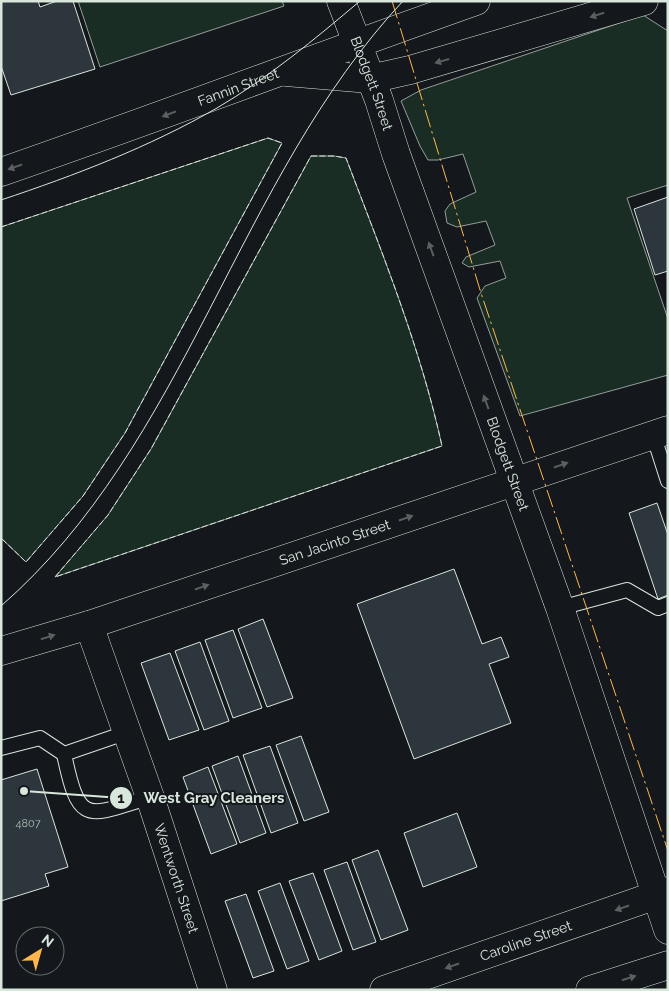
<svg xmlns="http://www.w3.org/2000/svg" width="669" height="991" font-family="Raleway,sans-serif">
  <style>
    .green { fill: #1a2d24; stroke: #939e99 }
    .building { fill: #2c363c; stroke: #d8e6dc }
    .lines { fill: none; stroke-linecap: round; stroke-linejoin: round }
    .lane-casing { stroke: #d8e6dc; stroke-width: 16 }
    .street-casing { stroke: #d8e6dc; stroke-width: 29 }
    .secondary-casing { stroke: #d8e6dc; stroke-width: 29 }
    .primary-casing { stroke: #d8e6dc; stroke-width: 29 }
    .highway-casing { stroke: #d8e6dc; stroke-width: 29 }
    .lane { stroke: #14181c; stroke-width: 14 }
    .street { stroke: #14181c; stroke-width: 28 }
    .secondary { stroke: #14181c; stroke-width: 28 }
    .primary { stroke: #14181c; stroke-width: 28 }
    .highway { stroke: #14181c; stroke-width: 28 }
    .tram { stroke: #d8e6dc; stroke-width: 1 }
    .fence { stroke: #d8e6dc; stroke-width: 1; stroke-dasharray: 6 2.5; stroke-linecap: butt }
    .power { stroke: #ffb74d; stroke-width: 1; stroke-dasharray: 18 4 2.5 4; stroke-linecap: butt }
    .oneway { fill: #59605f }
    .labels { text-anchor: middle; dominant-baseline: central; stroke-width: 4; stroke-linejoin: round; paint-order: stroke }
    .number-label { font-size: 11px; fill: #adbab4 }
    .street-label { font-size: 14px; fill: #d8e6dc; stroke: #14181c }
    .leader { fill: none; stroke: #d8e6dc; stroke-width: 2 }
    .callout-dot { fill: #d8e6dc; stroke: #14181c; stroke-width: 2 }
    .mark-label { font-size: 15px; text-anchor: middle; font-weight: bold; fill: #111 }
    .callout-label { font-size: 15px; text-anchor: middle; font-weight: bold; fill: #d8e6dc; stroke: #14181c; stroke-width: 4; stroke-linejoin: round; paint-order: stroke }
  </style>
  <rect width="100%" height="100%" fill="#14181c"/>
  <g class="green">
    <polygon points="78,1 282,1 284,6 100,67"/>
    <polygon points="643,15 668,31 668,185 627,198 668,319 668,375 520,416 477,298 485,286 506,278 500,261 469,267 462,263 466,257 495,245 486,221 457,227 447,223 445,211 450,204 476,192 463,154 438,160 428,160 420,146 401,101 421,90"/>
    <polygon points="268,138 282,143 125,433 83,496 26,562 1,538 1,227"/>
    <path d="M311 156H334L346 158C382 253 420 346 442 446L55 577 108 515 151 449Z"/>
  </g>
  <g class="building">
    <polygon points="5,1 38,1 40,7 57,1 73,1 95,69 11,95 1,66 1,2"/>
    <polygon points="668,197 668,271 655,275 634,209"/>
    <polygon points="657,503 668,535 668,595 658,599 629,513"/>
    <polygon points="454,569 482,644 501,637 509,657 489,664 511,723 414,759 357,604"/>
    <polygon points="263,619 293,698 267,707 238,629"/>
    <polygon points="233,630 262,708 233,718 205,640"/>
    <polygon points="200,642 229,721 204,730 175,651"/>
    <polygon points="170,653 199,730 169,740 141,663"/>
    <polygon points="301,736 329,812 304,821 276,745"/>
    <polygon points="270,746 298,823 271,833 243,755"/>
    <polygon points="238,756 266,833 240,843 212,766"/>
    <polygon points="208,767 237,844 211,854 183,777"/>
    <polygon points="37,769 68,867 45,874 49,886 1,901 1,780"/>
    <polygon points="457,813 477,867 423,887 404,833"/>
    <polygon points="378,850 408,930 381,940 352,860"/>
    <polygon points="347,862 376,942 353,950 324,870"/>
    <polygon points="313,873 342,951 319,960 289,881"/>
    <polygon points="280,883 309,961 287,969 258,891"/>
    <polygon points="246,894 274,971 253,978 225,901"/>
  </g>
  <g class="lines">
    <g class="lane-casing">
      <g id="lane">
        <polyline points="653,434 668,481"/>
        <polyline points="560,608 627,590 658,608 668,604"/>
        <polyline points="1,748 40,738 64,754 128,732"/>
        <path d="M64 754C79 826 86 817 150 797"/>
      </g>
    </g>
    <g class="street-casing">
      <g id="street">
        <path id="s1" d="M89 625 150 797 213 990"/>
        <path id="s2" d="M384 990 668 891"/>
        <polyline points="590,990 668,965"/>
      </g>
    </g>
    <g class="secondary-casing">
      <g id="secondary">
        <path id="s3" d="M341 1 379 100 396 154 560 608 668 930"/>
      </g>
    </g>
    <g class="primary-casing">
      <g id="primary">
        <polyline points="286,72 370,79"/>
        <path id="s4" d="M1 172C160 117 317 57 476 1"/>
        <path id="s5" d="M1 651 89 625 668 430"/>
      </g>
    </g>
    <g class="highway-casing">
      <polyline id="highway" points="370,79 410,70 644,1"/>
    </g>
    <use href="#lane" class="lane"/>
    <use href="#street" class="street"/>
    <use href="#secondary" class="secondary"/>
    <use href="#primary" class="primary"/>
    <use href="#highway" class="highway"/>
    <g class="tram">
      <path d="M1 200C76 175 149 147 217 108 268 78 315 39 360 1"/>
      <path d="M1 606C188 443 236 180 403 1"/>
    </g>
    <g class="fence">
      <path d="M311 156H334L346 158C382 253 420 346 442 446L55 577 108 515 151 449Z"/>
      <polyline points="1,227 268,138 282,143 125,433 83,496 26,562 1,538"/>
    </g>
    <polyline class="power" points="392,1 481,293 668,851"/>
  </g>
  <defs><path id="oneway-solid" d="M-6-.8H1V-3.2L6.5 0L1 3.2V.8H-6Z" transform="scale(1.25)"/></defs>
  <g class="oneway">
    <use href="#oneway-solid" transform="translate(597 15) rotate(163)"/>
    <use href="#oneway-solid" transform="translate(442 61) rotate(164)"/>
    <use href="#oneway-solid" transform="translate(169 114) rotate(159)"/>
    <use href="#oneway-solid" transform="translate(15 167) rotate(161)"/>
    <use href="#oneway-solid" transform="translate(431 249) rotate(-110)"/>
    <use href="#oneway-solid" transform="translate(486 402) rotate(-110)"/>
    <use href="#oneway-solid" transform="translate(561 465) rotate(-19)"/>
    <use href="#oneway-solid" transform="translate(406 518) rotate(-19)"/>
    <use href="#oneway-solid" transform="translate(202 587) rotate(-19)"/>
    <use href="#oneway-solid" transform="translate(48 637) rotate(-17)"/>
    <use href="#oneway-solid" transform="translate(622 908) rotate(161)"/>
    <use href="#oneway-solid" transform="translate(452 966) rotate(161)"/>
    <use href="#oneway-solid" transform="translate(629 978) rotate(-17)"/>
  </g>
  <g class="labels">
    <g class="number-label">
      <text x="28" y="823">4807</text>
    </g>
    <g class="street-label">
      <text stroke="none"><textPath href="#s3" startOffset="88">Blodgett Street</textPath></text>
      <text stroke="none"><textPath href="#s4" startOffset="252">Fannin Street</textPath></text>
      <text stroke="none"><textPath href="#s3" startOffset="492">Blodgett Street</textPath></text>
      <text stroke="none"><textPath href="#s5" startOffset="351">San Jacinto Street</textPath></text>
      <text stroke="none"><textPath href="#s1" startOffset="268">Wentworth Street</textPath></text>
      <text stroke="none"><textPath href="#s2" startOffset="150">Caroline Street</textPath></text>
    </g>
  </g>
  <path class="leader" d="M24 791L121 798"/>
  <g class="callout-dot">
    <circle cx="24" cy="791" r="5"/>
    <circle cx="121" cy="798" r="12"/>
  </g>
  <g class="mark-label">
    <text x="121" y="803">1</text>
  </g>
  <g class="callout-label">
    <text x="214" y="803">West Gray Cleaners</text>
  </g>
  <rect width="669" height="991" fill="none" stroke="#d8e6dc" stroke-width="5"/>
  <g transform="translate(40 951) rotate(37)"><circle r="24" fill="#14181c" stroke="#626a69"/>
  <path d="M0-4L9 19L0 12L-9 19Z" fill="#ffb74d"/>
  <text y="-8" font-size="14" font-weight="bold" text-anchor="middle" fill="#d8e6dc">N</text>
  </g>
</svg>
